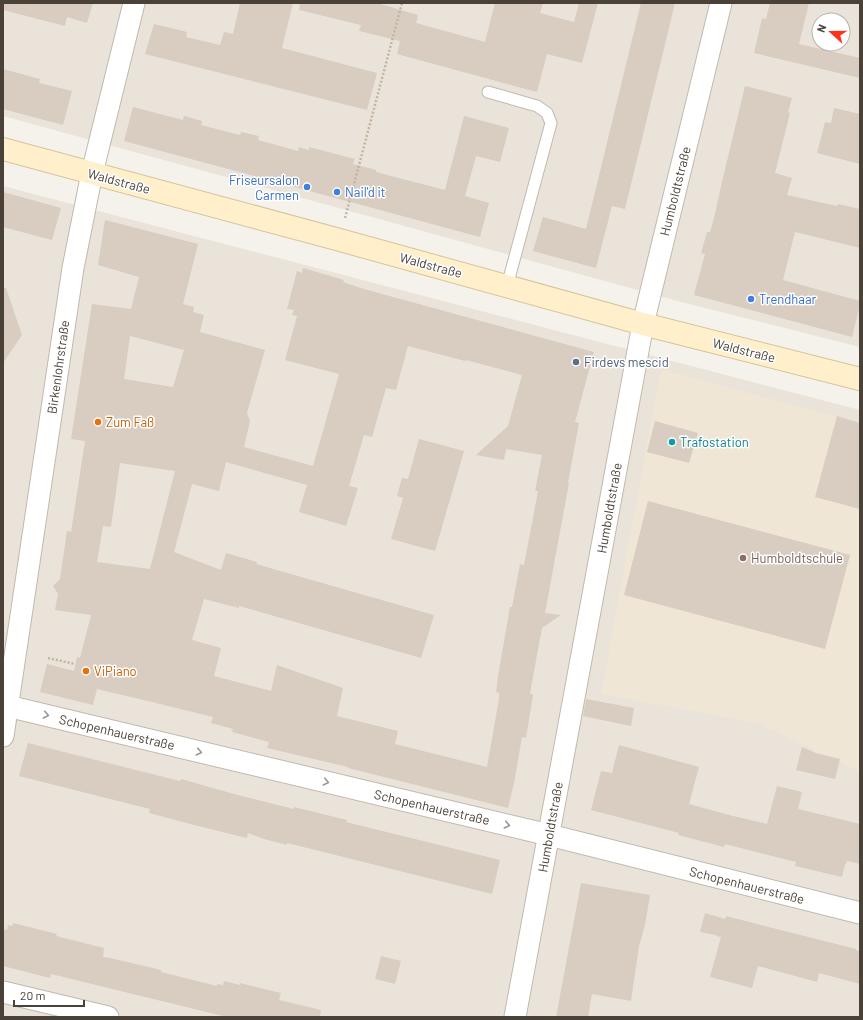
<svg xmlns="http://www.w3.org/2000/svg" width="863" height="1020" font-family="Barlow,sans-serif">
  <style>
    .residential { fill: #eae3d9; fill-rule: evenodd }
    .education { fill: #efe6d5 }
    .building { fill: #d8cdc0; fill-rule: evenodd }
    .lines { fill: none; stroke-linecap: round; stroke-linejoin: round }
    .service-casing { stroke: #c1b9ad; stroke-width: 13 }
    .minor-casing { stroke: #c1b9ad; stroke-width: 23 }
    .secondary-casing { stroke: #d6c39a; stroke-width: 24 }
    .path { stroke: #c4b49e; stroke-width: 2.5; stroke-dasharray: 2 2; stroke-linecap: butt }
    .service { stroke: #fff; stroke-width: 11 }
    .minor { stroke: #fff; stroke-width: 21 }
    .secondary { stroke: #fff0cb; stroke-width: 22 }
    .oneway { stroke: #9b9792 }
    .shop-dot { fill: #3f7fe0; stroke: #fff; stroke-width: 1.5 }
    .service-dot { fill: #5c6f8a; stroke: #fff; stroke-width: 1.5 }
    .food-dot { fill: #e8710a; stroke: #fff; stroke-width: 1.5 }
    .culture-dot { fill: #0f9aa8; stroke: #fff; stroke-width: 1.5 }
    .education-dot { fill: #8d6e63; stroke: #fff; stroke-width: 1.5 }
    .labels { text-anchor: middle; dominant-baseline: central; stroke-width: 3; stroke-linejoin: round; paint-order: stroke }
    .shop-label { font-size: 13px; fill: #366cbe; stroke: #fff; text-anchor: start }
    .street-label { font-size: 13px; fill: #4a4238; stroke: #fff }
    .service-label { font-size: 13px; fill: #4e5e75; stroke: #fff; text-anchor: start }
    .food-label { font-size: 13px; fill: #c56008; stroke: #fff; text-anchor: start }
    .culture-label { font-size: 13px; fill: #0d838f; stroke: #fff; text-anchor: start }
    .education-label { font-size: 13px; fill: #785e54; stroke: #fff; text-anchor: start }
  </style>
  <rect width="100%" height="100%" fill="#f5f2eb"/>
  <g class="residential">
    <path d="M3 3H860V347L685 303 3 116ZM819 20H843V44H819Z"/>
    <polygon points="3,186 860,410 860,1017 3,1017"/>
  </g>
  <polygon class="education" points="661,369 860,423 860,772 840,762 840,759 812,752 813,749 756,723 601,694"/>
  <g class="building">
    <polygon points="3,3 93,3 87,23 67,17 65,26 3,10"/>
    <polygon points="240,3 293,3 282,48 377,73 367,110 145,54 154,24 187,32 186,37 220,45 224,32 233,34"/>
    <polygon points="300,3 377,3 418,15 416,23 485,42 495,3 543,3 540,13 574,22 579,3 598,3 582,63 547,54 537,92 397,54 400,41 359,31 361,25 299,10"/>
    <polygon points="641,3 675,3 625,209 612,206 596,268 533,251 543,217 586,229"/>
    <polygon points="770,3 809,3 799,44 860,58 860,78 754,53 762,18 766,19"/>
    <polygon points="3,69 40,79 39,83 72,91 63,125 3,109"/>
    <polygon points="745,86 792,98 788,112 790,113 775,173 792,178 787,195 837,206 838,204 860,209 860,248 795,232 783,280 860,301 860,305 852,337 694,295 705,254 701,253 707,232 710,232 715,214 721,186"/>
    <polygon points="133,107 183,120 184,116 202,121 201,125 240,135 241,132 259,136 258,140 298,151 299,147 309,150 309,147 355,159 353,164 376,170 376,172 445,190 464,116 509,128 500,162 476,156 465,196 489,203 480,237 124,141"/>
    <polygon points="834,108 860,114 860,164 817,153 825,122 831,123"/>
    <polygon points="3,192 61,208 52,240 3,227"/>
    <path d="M105 220 198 244 183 304 194 307 193 312 204 315 200 332 265 350 247 413 250 421 244 447 313 466 339 374 285 360 297 316 292 315 294 310 287 309 297 271 302 273 303 268 344 280 343 282 364 289 594 352 575 422 579 423 568 483H569L545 613 561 615 542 628 530 693 533 695 526 738 522 737 514 783 508 808 348 768V767L267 748 269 742 232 732 233 729 211 723 213 717 156 703 97 689 93 705 40 692 47 664 74 671 77 657 80 658 91 615 55 610 58 594 53 586 60 579 67 531 71 532 85 441 71 439 92 304 131 309 139 277 98 265ZM130 336 184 350 173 387 124 379ZM408 346 465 361 466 360 522 375 508 426 476 455 504 460 506 449 542 455 535 491H538L524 565 520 564 512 607H510L498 676 496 692 499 693V699L487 767 395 744 398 731 337 716 343 688 277 665 271 691 214 676 221 648 192 640 204 599 239 608V606L421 658 434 615 256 564 257 562 226 553 221 570 174 552 192 484 219 491 226 462 307 485 299 512 346 526 358 488 349 486 364 435 372 437 386 388 396 390ZM120 463 175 471 150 569 97 562 103 526 111 527Z"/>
    <polygon points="3,288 6,288 22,335 3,363"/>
    <polygon points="837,416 860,423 860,509 815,497"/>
    <polygon points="655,421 698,433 689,463 647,452"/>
    <polygon points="419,439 464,451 435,551 391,539 403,498 397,496 402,478 408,479"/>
    <polygon points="648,501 850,555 825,649 624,595"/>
    <polygon points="586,699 634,708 631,726 583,716"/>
    <polygon points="28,743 180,781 181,779 234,794 294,809 294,807 347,820 346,822 500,860 492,894 287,843 287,845 264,839 248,833 247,838 198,826 149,813 150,809 19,776"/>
    <polygon points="619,745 699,767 689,804 733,816 767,824 777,786 802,792 798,809 860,824 860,864 847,861 846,864 845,864 842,877 795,866 796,862 725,844 724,847 678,835 679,833 591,810 601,771 612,773"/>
    <polygon points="802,747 816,753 840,759 835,779 796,770"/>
    <polygon points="581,883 650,895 645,925 639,946 631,1001 592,994 588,1017 556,1017"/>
    <polygon points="705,913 725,919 726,916 856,949 856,950 860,952 860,984 819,973 817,982 758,966 752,988 710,977 721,937 716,936 716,935 700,932"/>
    <polygon points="13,923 57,934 56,936 104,948 103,957 110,958 140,965 161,970 161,972 217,986 217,984 223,985 224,981 240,985 240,983 281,993 279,1000 321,1010 320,1017 227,1017 51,974 50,978 3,966 3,929 7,930 8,925 12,926"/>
    <polygon points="381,956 401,961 395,984 375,979"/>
  </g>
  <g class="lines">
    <g class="service-casing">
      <polyline id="service" points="488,92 537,106 547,113 551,123 507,286"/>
    </g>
    <g class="minor-casing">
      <g id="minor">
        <polyline points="3,705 549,835 860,913"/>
        <polyline points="3,736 73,268 92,173 134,3"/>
        <polyline points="3,992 108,1017"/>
        <polyline points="515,1017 643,324 721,3"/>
      </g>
    </g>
    <g class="secondary-casing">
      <polyline id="secondary" points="3,149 340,240 643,324 860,379"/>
    </g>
    <g class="path">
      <polyline points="345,218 402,3"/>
      <polyline points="48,658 75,664"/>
    </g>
    <use href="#service" class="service"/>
    <use href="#minor" class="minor"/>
    <use href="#secondary" class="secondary"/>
  </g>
  <defs><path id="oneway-chevron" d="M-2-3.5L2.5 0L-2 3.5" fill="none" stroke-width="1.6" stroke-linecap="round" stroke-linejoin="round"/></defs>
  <g class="oneway">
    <use href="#oneway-chevron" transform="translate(46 715) rotate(13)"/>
    <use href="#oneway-chevron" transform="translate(199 752) rotate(13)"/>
    <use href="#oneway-chevron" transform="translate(326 782) rotate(13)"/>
    <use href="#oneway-chevron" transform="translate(507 825) rotate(13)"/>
  </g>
  <g class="shop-dot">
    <circle cx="307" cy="187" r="4"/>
    <circle cx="337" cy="192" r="4"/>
    <circle cx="751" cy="299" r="4"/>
  </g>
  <circle class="service-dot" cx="576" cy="362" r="4"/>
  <g class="food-dot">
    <circle cx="98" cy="422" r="4"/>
    <circle cx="86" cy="671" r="4"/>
  </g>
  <circle class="culture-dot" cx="672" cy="442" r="4"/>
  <circle class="education-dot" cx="743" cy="558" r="4"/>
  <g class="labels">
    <g class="shop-label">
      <text x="299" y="180" text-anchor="end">Friseursalon<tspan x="299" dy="15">Carmen</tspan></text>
      <text x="345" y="192">Nail'd it</text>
      <text x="759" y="299">Trendhaar</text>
    </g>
    <g class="street-label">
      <text transform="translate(119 181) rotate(15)">Waldstraße</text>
      <text transform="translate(675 191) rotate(-76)">Humboldtstraße</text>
      <text transform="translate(431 265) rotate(15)">Waldstraße</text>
      <text transform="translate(744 350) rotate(14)">Waldstraße</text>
      <text transform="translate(58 367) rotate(-82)">Birkenlohrstraße</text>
      <text transform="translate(609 508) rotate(-80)">Humboldtstraße</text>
      <text transform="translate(117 732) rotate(13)">Schopenhauerstraße</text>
      <text transform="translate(432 807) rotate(13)">Schopenhauerstraße</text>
      <text transform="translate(550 827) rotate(-80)">Humboldtstraße</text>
      <text transform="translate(747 885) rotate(14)">Schopenhauerstraße</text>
    </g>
    <g class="service-label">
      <text x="584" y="362">Firdevs mescid</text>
    </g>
    <g class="food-label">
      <text x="106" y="422">Zum Faß</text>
      <text x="94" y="671">ViPiano</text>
    </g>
    <g class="culture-label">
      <text x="680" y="442">Trafostation</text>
    </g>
    <g class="education-label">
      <text x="751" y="558">Humboldtschule</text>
    </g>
  </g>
  <rect width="863" height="1020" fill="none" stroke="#4a4238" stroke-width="8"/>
  <g transform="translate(831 32) rotate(291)"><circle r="19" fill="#ffffff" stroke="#b7b3af"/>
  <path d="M0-3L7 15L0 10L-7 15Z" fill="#fd321a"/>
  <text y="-6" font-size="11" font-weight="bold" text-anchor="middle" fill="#4a4238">N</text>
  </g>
  <path d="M14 1000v6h70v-6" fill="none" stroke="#4a4238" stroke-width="2"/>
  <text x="20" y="1000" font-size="12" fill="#4a4238" stroke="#ffffff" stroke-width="3" paint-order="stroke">20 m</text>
</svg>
